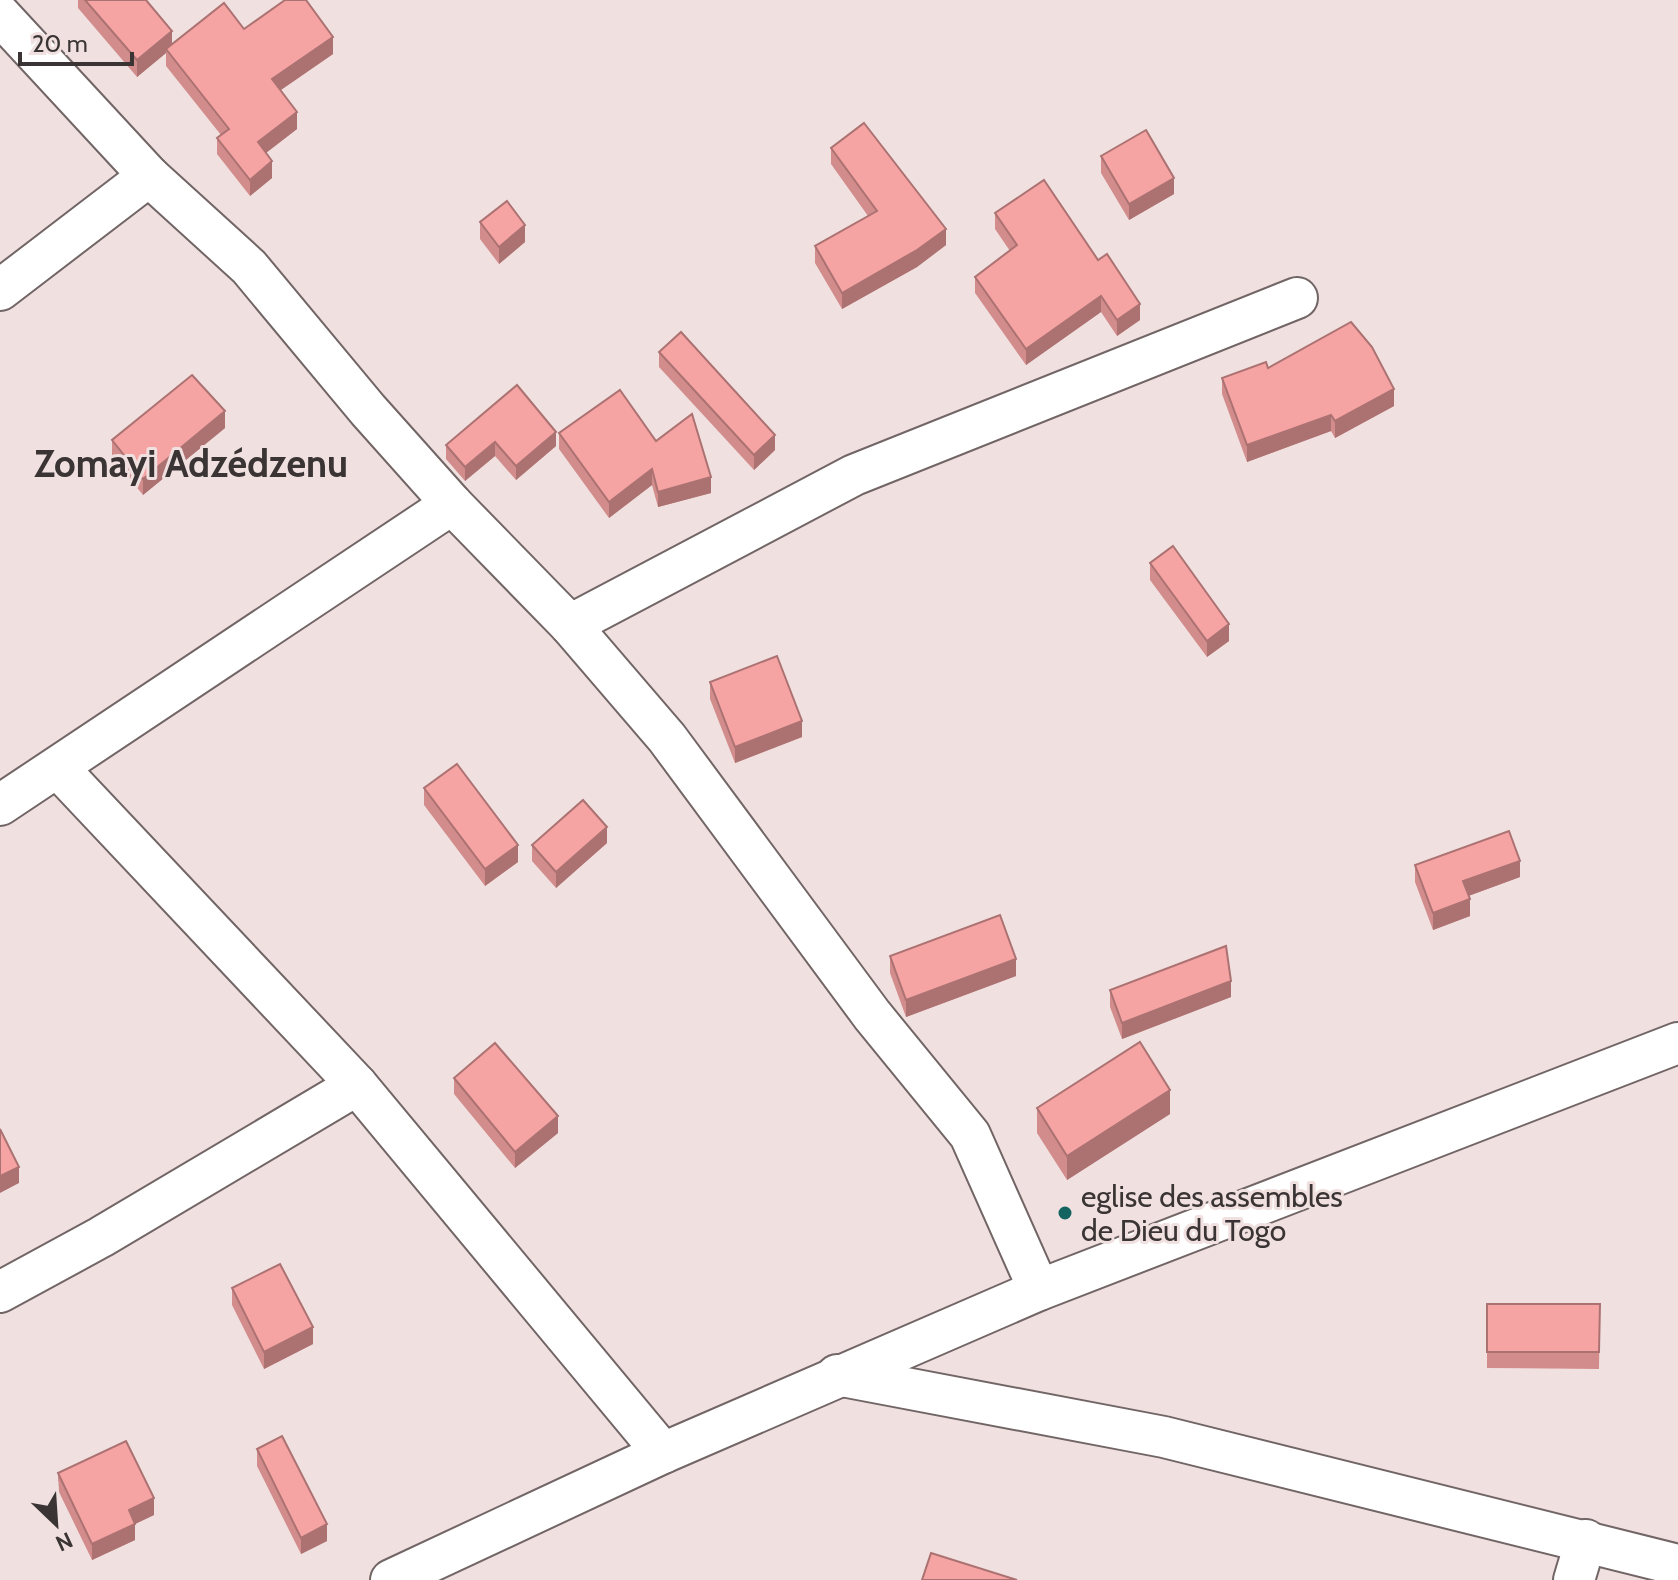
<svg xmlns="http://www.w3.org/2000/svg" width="1678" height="1580" font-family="Cabin,sans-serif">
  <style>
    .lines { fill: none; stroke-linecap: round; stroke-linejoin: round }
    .minor-casing { stroke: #726565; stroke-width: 44 }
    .minor { stroke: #fff; stroke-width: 40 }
    .wall { fill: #d38c8c }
    .shaded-wall { fill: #ac7272 }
    .building { fill: #f5a3a3; stroke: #ac7272; stroke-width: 2 }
    .poi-dot { fill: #136360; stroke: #f0e1e0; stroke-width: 3 }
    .labels { text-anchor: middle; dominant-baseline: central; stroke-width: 6; stroke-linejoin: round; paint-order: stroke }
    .poi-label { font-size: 30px; fill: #3a3434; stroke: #f0e1e0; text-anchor: start }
    .district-label { font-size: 38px; font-weight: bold; fill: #3a3434; stroke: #f0e1e0 }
  </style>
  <rect width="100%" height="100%" fill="#f0e1e0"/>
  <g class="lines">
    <g class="minor-casing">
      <g id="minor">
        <polyline points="0,15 149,176 249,267 368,410 452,504 570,625 667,738 872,1015 970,1135 1039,1290"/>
        <polyline points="0,290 149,176"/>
        <polyline points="570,625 854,475 1297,298"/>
        <polyline points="58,768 357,1085 663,1453"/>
        <polyline points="0,805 452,504"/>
        <polyline points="0,1292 101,1237 357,1085"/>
        <polyline points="837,1375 1164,1437 1678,1565"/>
        <polyline points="391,1580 663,1453 1039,1290 1678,1043"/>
        <polyline points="1574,1580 1586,1540"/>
      </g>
    </g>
    <use href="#minor" class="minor"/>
  </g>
  <g class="wall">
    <polygon points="78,0 146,0 172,44 244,29 333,54 281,90 297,129 266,153 272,178 250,196 217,154 217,138 221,135 166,66 166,53 137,77 78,8"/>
    <polygon points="831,148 946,245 917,267 842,309 815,263 815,246 868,216 831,164"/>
    <polygon points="1101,156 1174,194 1129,220 1101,173"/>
    <polygon points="995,213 1140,320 1117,336 1101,312 1026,365 975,293 975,277 1010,251 995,229"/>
    <polygon points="480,222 525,242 499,264 480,239"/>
    <polygon points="659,352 775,450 754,470 659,367"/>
    <polygon points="1268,368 1394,406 1335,438 1331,431 1247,462 1222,394 1222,378"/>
    <polygon points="517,385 556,446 516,480 495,456 465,481 446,459 446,445"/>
    <polygon points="225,428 143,495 112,457 112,440"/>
    <polygon points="559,433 711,493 658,507 652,485 609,518 559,449"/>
    <polygon points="1150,563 1229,641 1207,657 1150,580"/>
    <polygon points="710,682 802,737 735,763 710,699"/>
    <polygon points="424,788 518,862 485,886 424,805"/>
    <polygon points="607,843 556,888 532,861 532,845"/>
    <polygon points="1415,865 1520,877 1468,896 1470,916 1433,930 1415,882"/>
    <polygon points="890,956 1016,976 906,1017 890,973"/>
    <polygon points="1110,990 1231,997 1122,1039 1110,1007"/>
    <polygon points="454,1078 558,1133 515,1168 454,1094"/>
    <polygon points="1037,1108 1170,1114 1067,1180 1037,1133"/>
    <polygon points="232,1288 313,1344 264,1369 232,1305"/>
    <polygon points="1487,1304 1600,1304 1599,1369 1487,1368"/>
    <polygon points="257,1449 327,1541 301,1554 257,1466"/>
    <polygon points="58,1473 154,1515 135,1524 135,1540 92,1560 58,1490"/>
  </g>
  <g class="shaded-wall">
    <polygon points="172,31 172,47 166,49 166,53 137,77 137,60"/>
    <polygon points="333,37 333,54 272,96 272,79"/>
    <polygon points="297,112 297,129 258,159 258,142"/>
    <polygon points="272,161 272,178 250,196 250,180"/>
    <polygon points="1174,178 1174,194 1129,220 1129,204"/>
    <polygon points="525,225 525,242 499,264 499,247"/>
    <polygon points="946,229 946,245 917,267 842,309 842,293"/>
    <polygon points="1101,296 1101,312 1026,365 1026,349"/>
    <polygon points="1140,304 1140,320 1117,336 1117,320"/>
    <polygon points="1394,389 1394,406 1335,438 1335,421"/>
    <polygon points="225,411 225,428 143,495 143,479"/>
    <polygon points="1331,415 1331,431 1247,462 1247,445"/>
    <polygon points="556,432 556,446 516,480 516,466"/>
    <polygon points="775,435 775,450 754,470 754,455"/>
    <polygon points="495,442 495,456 465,481 465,467"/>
    <polygon points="652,469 652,485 609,518 609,502"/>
    <polygon points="711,477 711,493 658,507 658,492"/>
    <polygon points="1229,624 1229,641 1207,657 1207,641"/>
    <polygon points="802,721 802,737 735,763 735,747"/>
    <polygon points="607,827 607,843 556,888 556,872"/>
    <polygon points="518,845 518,862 485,886 485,869"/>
    <polygon points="1520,861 1520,877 1463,898 1463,881"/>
    <polygon points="1470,899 1470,916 1433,930 1433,913"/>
    <polygon points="1016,959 1016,976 906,1017 906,1000"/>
    <polygon points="1231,981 1231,997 1122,1039 1122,1023"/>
    <polygon points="1170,1090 1170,1114 1067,1180 1067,1156"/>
    <polygon points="558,1116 558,1133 515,1168 515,1152"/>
    <polygon points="19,1167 19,1183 0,1193 0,1176"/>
    <polygon points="313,1327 313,1344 264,1369 264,1352"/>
    <polygon points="154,1498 154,1515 135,1524 135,1540 92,1560 92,1544 129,1510"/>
    <polygon points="327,1524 327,1541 301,1554 301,1538"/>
  </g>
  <g class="building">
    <polygon points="85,0 146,0 172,31 137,60"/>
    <polygon points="285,0 306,0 333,37 272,79 297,112 258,142 272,161 250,180 217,138 229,129 166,49 224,3 244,29"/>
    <polygon points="864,123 946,229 917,250 842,293 815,246 877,211 831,148"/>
    <polygon points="1146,130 1174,178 1129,204 1101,156"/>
    <polygon points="1044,180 1098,260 1107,254 1140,304 1117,320 1101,296 1026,349 975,277 1017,245 995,213"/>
    <polygon points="507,201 525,225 499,247 480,222"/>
    <polygon points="1351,322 1372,347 1394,389 1335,421 1331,415 1247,445 1222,378 1266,362 1268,368"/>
    <polygon points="681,332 775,435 754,455 659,352"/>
    <polygon points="192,375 225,411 143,479 112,440"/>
    <polygon points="517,385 556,432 516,466 495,442 465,467 446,445"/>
    <polygon points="620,390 656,441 692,414 711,477 658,492 652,469 609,502 559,433"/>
    <polygon points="1173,546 1229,624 1207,641 1150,563"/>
    <polygon points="777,656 802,721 735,747 710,682"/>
    <polygon points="457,764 518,845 485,869 424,788"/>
    <polygon points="583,800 607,827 556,872 532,845"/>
    <polygon points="1509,831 1520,861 1463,881 1470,899 1433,913 1415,865"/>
    <polygon points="1000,915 1016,959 906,1000 890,956"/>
    <polygon points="1226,946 1231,981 1122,1023 1110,990"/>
    <polygon points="1140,1042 1170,1090 1067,1156 1037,1108"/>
    <polygon points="495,1043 558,1116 515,1152 454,1078"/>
    <polygon points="0,1129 19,1167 0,1176"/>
    <polygon points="280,1264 313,1327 264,1352 232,1288"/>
    <polygon points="1487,1304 1600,1304 1599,1352 1487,1352"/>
    <polygon points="282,1436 327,1524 301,1538 257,1449"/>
    <polygon points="126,1441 154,1498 129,1510 135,1524 92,1544 58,1473"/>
    <polygon points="931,1553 1017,1580 922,1580"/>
  </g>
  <circle class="poi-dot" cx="1065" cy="1213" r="8"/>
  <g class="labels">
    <g class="poi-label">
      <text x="1081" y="1196">eglise des assembles<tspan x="1081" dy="34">de Dieu du Togo</tspan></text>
    </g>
    <g class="district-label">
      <text x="191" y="463">Zomayi Adzédzenu</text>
    </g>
  </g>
  <g transform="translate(56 1524) rotate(155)" stroke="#f0e1e0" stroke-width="6" paint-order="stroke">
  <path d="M0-6L14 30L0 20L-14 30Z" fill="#3a3434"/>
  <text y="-12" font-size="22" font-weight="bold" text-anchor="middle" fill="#3a3434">N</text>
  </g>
  <path d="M20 52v12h112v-12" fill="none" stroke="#3a3434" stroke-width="4"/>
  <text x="32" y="52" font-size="24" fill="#3a3434" stroke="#f0e1e0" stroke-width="6" paint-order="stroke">20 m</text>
</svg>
